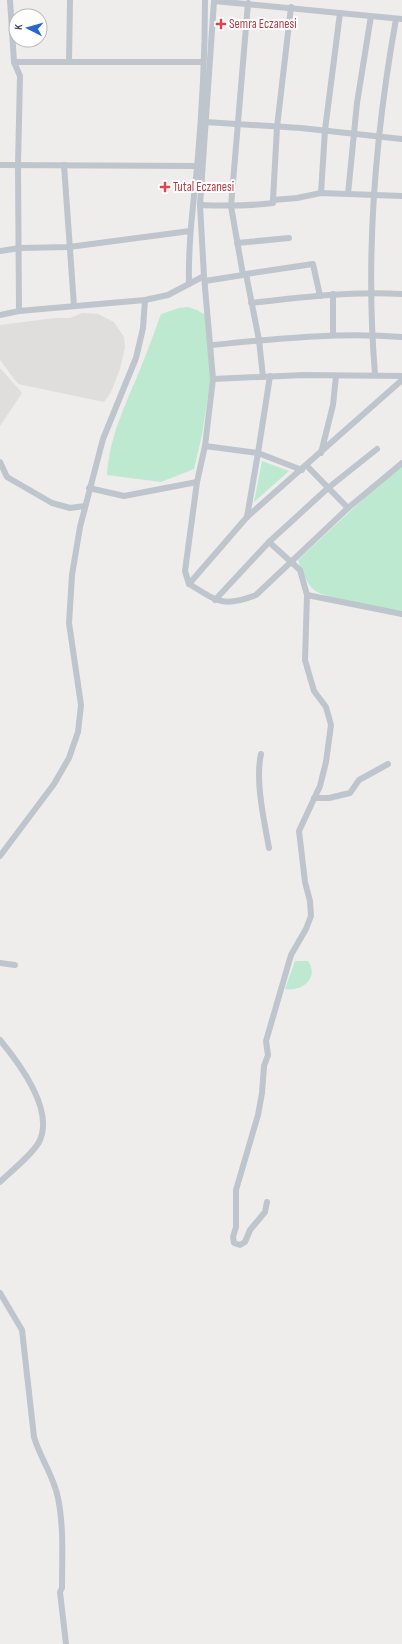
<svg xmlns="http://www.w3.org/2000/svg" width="402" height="1644" font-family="'Sofia Sans Condensed',sans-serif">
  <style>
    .education { fill: #e0dddd }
    .green { fill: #bde9d1 }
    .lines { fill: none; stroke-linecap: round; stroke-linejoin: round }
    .minor { stroke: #bec5cd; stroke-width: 6 }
    .health-dot { fill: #e0444e; stroke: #fff; stroke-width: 1.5 }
    .labels { text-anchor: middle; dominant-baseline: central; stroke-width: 4; stroke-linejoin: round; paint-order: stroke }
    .health-label { font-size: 13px; fill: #be3a42; stroke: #fff; text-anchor: start }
  </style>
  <rect width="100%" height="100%" fill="#efecec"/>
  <g class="education">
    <polygon points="82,313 98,314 114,322 124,337 125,347 120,369 111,392 104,402 18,384 0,360 0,325 54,318 70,318"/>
    <polygon points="0,368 22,393 0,426"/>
  </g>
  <g class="green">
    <path d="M188 307 197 310 207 316 211 376 202 435 194 469 161 482 107 475C109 439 125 405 139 372 147 353 154 333 161 314L179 308Z"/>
    <polygon points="262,461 289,471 254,502"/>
    <path d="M402 463V611C386 609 325 599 314 590 306 583 302 570 298 560Z"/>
    <path d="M295 961H308C320 978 301 992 285 989Z"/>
  </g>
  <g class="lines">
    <g class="minor">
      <polyline points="10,0 14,62 20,76 18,165 19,311"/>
      <polyline points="248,3 231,206 243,275 246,274 259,340 263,377"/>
      <polyline points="14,62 203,62"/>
      <polyline points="69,62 70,0"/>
      <polyline points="205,122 301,128 402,139"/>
      <polyline points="0,165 197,166"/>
      <polyline points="64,165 74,306"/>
      <polyline points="321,193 325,130 340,13"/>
      <polyline points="348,194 357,103 371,16"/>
      <polyline points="273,200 277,127 291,7"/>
      <path d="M200 205C224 206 249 206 273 203V200L297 198 321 193 402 196"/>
      <polyline points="237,243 289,238"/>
      <polyline points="0,251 20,248 69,247 190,231"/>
      <polyline points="246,274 313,264 320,296"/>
      <polyline points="205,281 243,275"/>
      <path d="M189 284C188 245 193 206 197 168 202 112 205 56 205 0"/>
      <path d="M251 303C302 297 351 291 402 294"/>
      <polyline points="0,315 19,311 145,300 168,295 204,276"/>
      <polyline points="333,335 333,294"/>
      <path d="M212 345C275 339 338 332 402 337"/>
      <path d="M375 374C365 255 375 136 396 19"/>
      <polyline points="270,376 258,453 302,470"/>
      <polyline points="213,379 304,375 402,376"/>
      <path d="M402 380 247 517 189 584C217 601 223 608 256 595L348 508 402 463"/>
      <polyline points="205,446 258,453 247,517"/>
      <polyline points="321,453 333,405 336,376"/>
      <polyline points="0,462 7,477 52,503 70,508 85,506"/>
      <polyline points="307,466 348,508"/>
      <polyline points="89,488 124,496 197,482"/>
      <polyline points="189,584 185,571 197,482 205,446 213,379 204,276 200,205 214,1 402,19"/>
      <polyline points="307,595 402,614"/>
      <polyline points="215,600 269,542 328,488 377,449"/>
      <path d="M261 754C255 781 264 820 269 848"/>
      <polyline points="314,798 329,798 350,793 359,780 388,764"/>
      <polyline points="0,856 54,784 69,758 78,732 81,705 69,623 72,575 80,527 103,439 136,358 143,328 145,300"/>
      <polyline points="0,963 15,965"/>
      <path d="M0 1040C19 1063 55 1111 39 1142 32 1155 11 1171 0 1182"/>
      <polyline points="267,1202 265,1212 250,1230 245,1242 240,1245 234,1243 233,1237 236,1227 236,1190 258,1115 262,1093 264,1066 268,1055 266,1041 291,955 306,929 311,916 310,901 305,882 299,831 320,786 326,762 331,725 326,707 314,691 305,660 307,595 300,570 269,542"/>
      <path d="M0 1293 22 1330 34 1437C40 1458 54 1476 58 1498 64 1527 62 1558 62 1588L60 1592 66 1644"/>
    </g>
  </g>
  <g class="health-dot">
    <path d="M219 18h4v4h4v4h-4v4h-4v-4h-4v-4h4z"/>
    <path d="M163 181h4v4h4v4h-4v4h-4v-4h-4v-4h4z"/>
  </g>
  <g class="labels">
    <g class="health-label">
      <text x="229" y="24">Semra Eczanesi</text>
      <text x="173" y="187">Tutal Eczanesi</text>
    </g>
  </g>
  <g transform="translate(28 28) rotate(276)"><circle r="19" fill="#ffffff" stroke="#b5b8bc"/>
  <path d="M0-3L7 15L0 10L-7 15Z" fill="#2966cc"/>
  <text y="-6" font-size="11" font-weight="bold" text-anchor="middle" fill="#464e57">K</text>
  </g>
</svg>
